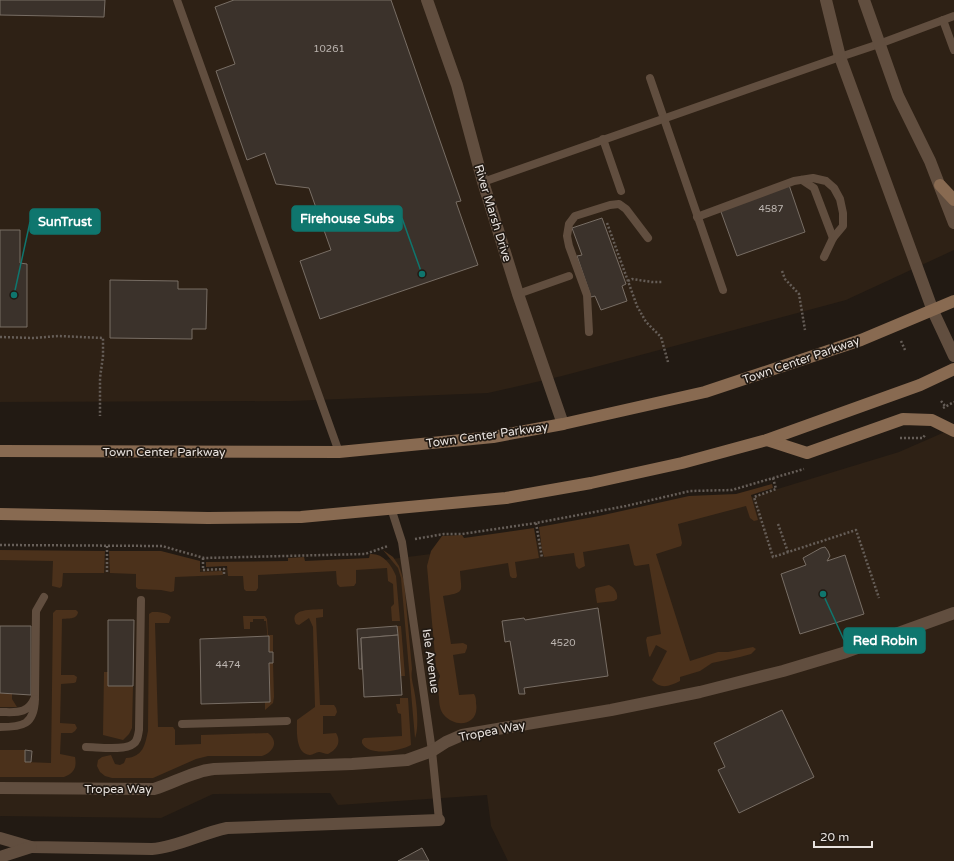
<svg xmlns="http://www.w3.org/2000/svg" width="954" height="861" font-family="'Varela Round',sans-serif">
  <style>
    .built { fill: #2e2115 }
    .green { fill: #4b311b }
    .building { fill: #3b322b; stroke: #786e65 }
    .lines { fill: none; stroke-linecap: round; stroke-linejoin: round }
    .path { stroke: #665e58; stroke-width: 2.5; stroke-dasharray: 2 2; stroke-linecap: butt }
    .lane { stroke: #614e3f; stroke-width: 8 }
    .street { stroke: #614e3f; stroke-width: 12 }
    .secondary { stroke: #886a51; stroke-width: 12 }
    .labels { text-anchor: middle; dominant-baseline: central; stroke-width: 3.5; stroke-linejoin: round; paint-order: stroke }
    .number-label { font-size: 10px; fill: #bdb6b1 }
    .street-label { font-size: 12px; fill: #e8e2de; stroke: #221a13 }
    .leader { fill: none; stroke: #0f766e; stroke-width: 1.5 }
    .callout-dot { fill: #0f766e; stroke: #221a13; stroke-width: 1.5 }
    .callout { fill: #0f766e; stroke: #0f766e; stroke-width: 1.5 }
    .callout-label { font-size: 13px; text-anchor: middle; font-weight: bold; fill: #fff }
  </style>
  <rect width="100%" height="100%" fill="#221a13"/>
  <g class="built">
    <polygon points="0,0 954,0 954,250 846,300 562,376 488,393 291,401 0,402"/>
    <polygon points="954,428 954,861 508,861 491,826 487,795 338,805 330,793 213,794 161,818 0,816 0,556 161,560 199,569 360,563 597,533 735,502 899,452"/>
  </g>
  <g class="green">
    <path d="M772 484 773 488 751 495 758 520 754 521 750 518 746 506 678 524 682 543 681 546 656 554 690 661 718 652H728L753 647 756 649 751 654 740 657 712 663 700 671 680 677V681C670 686 661 690 652 680L667 651 656 645 650 657 649 656 646 640 647 637 661 634 649 564 636 566 634 565 629 544 583 552 585 566 579 569 576 566 574 553 544 557 542 550 539 527 599 516 689 496 736 494Z"/>
    <path d="M534 528 539 558 515 562 517 576 516 578H512L510 576 508 563 460 571C461 592 466 592 443 596L451 644 463 643 467 645V648L465 653 453 655 459 695 474 694C476 697 476 700 476 703 480 725 456 729 444 715 440 711 439 703 439 697 438 690 437 684 440 676L436 667 427 566 431 551 442 536 462 535 464 538Z"/>
    <polygon points="0,550 105,551 104,573 63,573 62,586 60,588 52,586 53,561 0,560"/>
    <path d="M383 550 393 557 399 566 404 581 412 669C411 676 412 679 413 685 416 697 420 727 415 738L401 578 398 568Z"/>
    <polygon points="109,551 161,551 200,561 200,572 222,571 223,575 175,577 174,591 171,592 161,590 138,589 136,587 136,574 110,573"/>
    <path d="M370 554C383 553 391 564 396 576L400 621H392L391 607 394 604 393 584 388 581 387 568 356 570V583L354 586 340 587 337 584 336 571 258 575V588L256 591H246L244 589 243 576H228L227 566 206 567V562L288 561V558L304 557 305 561 369 558Z"/>
    <path d="M609 585C615 588 618 593 617 599L614 601 597 603 595 590 596 588Z"/>
    <path d="M323 609V617L316 618 320 705H334L336 708 337 712 335 716H323V734L336 733C342 743 336 750 328 754 325 754 321 752 319 752 316 752 313 755 310 755 295 754 297 730 297 720L315 707 313 627 309 618 299 625 296 624C288 608 313 610 323 609Z"/>
    <path d="M56 610H76L78 612C77 620 68 618 62 619L61 675H74L77 677 76 682 74 683 61 684 60 723 75 724 77 728 75 731 72 733H61L60 754 75 757C77 768 74 773 64 777H0V750H25V762L51 763 53 613Z"/>
    <path d="M152 612C159 612 166 612 171 617L169 623H155L158 727H173L175 730V745L201 744V735L268 733C279 741 274 752 262 756H208L196 759 153 778H112L105 776 100 772 97 766 98 760 102 757 111 755 115 764 120 765 124 763 126 758C143 757 145 745 148 731L149 614Z"/>
    <polygon points="243,616 265,616 267,619 268,635 273,635 273,652 269,652 266,621 264,621 264,619 253,619 253,622 250,622 250,629 244,629"/>
    <polygon points="397,626 401,626 405,676 400,676"/>
    <polygon points="269,663 273,663 274,697 273,703 265,710 265,702 270,702"/>
    <polygon points="104,672 108,672 108,686 133,686 132,728 129,734 123,740 103,735"/>
    <polygon points="0,693 12,693 12,699 17,707 0,707"/>
    <path d="M400 698H408L411 745C400 751 369 757 362 743V740L364 738 402 736 401 714 398 713 396 704H400Z"/>
  </g>
  <g class="building">
    <polygon points="0,0 105,0 104,17 0,15"/>
    <polygon points="234,0 391,0 461,201 456,202 478,265 320,319 300,261 331,250 309,188 276,184 265,153 247,160 216,71 235,64 215,7"/>
    <polygon points="789,185 805,232 737,256 720,209"/>
    <polygon points="602,218 626,284 622,286 627,301 601,310 595,296 591,297 577,256 582,255 572,228"/>
    <polygon points="0,230 20,230 20,263 27,264 27,327 0,327"/>
    <polygon points="110,280 178,281 178,289 207,289 206,329 192,329 192,339 110,338"/>
    <polygon points="825,547 828,551 830,556 827,561 845,555 864,614 800,634 781,574 806,565 803,558 821,548"/>
    <polygon points="598,608 608,676 524,688 525,694 519,694 510,641 505,642 502,621 524,618 525,620"/>
    <polygon points="108,620 134,620 133,686 108,686"/>
    <polygon points="0,626 31,626 31,695 0,693"/>
    <polygon points="397,626 398,635 361,638 362,669 359,669 357,629"/>
    <polygon points="398,635 402,695 364,697 361,638"/>
    <polygon points="269,636 269,652 273,652 273,663 269,663 270,702 201,704 200,639"/>
    <polygon points="782,710 814,777 739,813 718,770 725,767 714,743"/>
    <polygon points="25,750 32,751 31,762 25,762"/>
    <polygon points="422,848 429,861 398,861"/>
  </g>
  <g class="lines">
    <g class="path">
      <polyline points="607,223 637,306 646,322 661,337 668,362"/>
      <polyline points="782,271 785,279 799,294 805,330"/>
      <polyline points="628,281 632,279 652,282 663,282"/>
      <polyline points="0,337 34,338 58,336 103,338 103,356 100,378 100,416"/>
      <polyline points="901,341 905,350"/>
      <polyline points="941,401 945,406"/>
      <polyline points="943,408 954,402"/>
      <polyline points="900,438 923,438 925,435"/>
      <polyline points="773,478 776,489 754,497 773,557 856,530 879,598"/>
      <polyline points="536,523 542,558"/>
      <polyline points="778,524 788,552"/>
      <polyline points="415,539 444,534 462,534 536,523 626,506 690,491 732,490 804,469"/>
      <polyline points="0,545 162,546 204,558 365,554 388,546"/>
      <polyline points="107,546 107,573"/>
      <polyline points="203,558 203,570 224,569 224,576"/>
    </g>
    <g class="lane">
      <polyline points="177,0 339,452"/>
      <polyline points="943,20 954,50"/>
      <polyline points="650,78 723,290"/>
      <polyline points="603,139 621,191"/>
      <polyline points="802,180 814,188 833,238"/>
      <polyline points="483,182 840,57 879,44 954,16"/>
      <polyline points="697,217 794,181 813,178 826,181 834,188 840,199 843,213 843,226 833,238 824,257"/>
      <polyline points="518,294 569,276"/>
      <polyline points="589,332 587,295 569,246 567,236 569,224 575,216 610,205 619,204 626,209 648,238"/>
      <polyline points="391,508 402,542 432,751 439,820"/>
      <path d="M0 712C16 712 28 715 35 697L36 611 44 597"/>
      <polyline points="182,724 287,721"/>
      <path d="M0 727C23 727 34 725 35 699"/>
      <path d="M86 747C97 747 125 751 133 744 138 741 138 735 139 730L141 600"/>
    </g>
    <g class="street">
      <polyline points="427,0 457,85 483,182 518,294 563,424"/>
      <polyline points="826,0 840,57 933,311 954,356"/>
      <polyline points="864,0 898,96 930,161 954,223"/>
      <path d="M0 788 154 789C174 783 193 771 214 769L352 764 407 760 432 751 446 742 462 735 611 710 700 692 783 671 843 653 954 613"/>
      <path d="M0 838 31 847 152 849C178 847 202 833 227 828L439 820"/>
      <polyline points="0,857 31,847"/>
    </g>
    <g class="secondary">
      <polyline points="940,185 954,200"/>
      <polyline points="767,440 807,453 903,419 932,420 954,431"/>
      <polyline points="0,451 339,452 493,437 563,424 705,392 861,340 954,301"/>
      <polyline points="0,514 208,518 301,517 506,498 591,483 682,463 767,440 920,385 954,369"/>
    </g>
  </g>
  <g class="labels">
    <g class="number-label">
      <text x="329" y="49">10261</text>
      <text x="771" y="209">4587</text>
      <text x="563" y="643">4520</text>
      <text x="228" y="665">4474</text>
    </g>
    <g class="street-label">
      <text transform="translate(493 213) rotate(73)">River Marsh Drive</text>
      <text transform="translate(801 360) rotate(-19)">Town Center Parkway</text>
      <text transform="translate(487 435) rotate(-8)">Town Center Parkway</text>
      <text x="164" y="452">Town Center Parkway</text>
      <text transform="translate(431 661) rotate(82)">Isle Avenue</text>
      <text transform="translate(492 731) rotate(-11)">Tropea Way</text>
      <text x="118" y="789">Tropea Way</text>
    </g>
  </g>
  <path class="leader" d="M422 274L402 218M14 295L30 222M823 594L844 640"/>
  <g class="callout-dot">
    <circle cx="422" cy="274" r="4"/>
    <circle cx="14" cy="295" r="4"/>
    <circle cx="823" cy="594" r="4"/>
  </g>
  <g class="callout">
    <rect x="292" y="206" width="110" height="25" rx="4"/>
    <rect x="30" y="209" width="70" height="25" rx="4"/>
    <rect x="844" y="628" width="81" height="25" rx="4"/>
  </g>
  <g class="callout-label">
    <text x="347" y="223">Firehouse Subs</text>
    <text x="65" y="226">SunTrust</text>
    <text x="885" y="645">Red Robin</text>
  </g>
  <path d="M814 841v6h58v-6" fill="none" stroke="#e8e2de" stroke-width="2"/>
  <text x="820" y="841" font-size="12" fill="#e8e2de" stroke="#221a13" stroke-width="3" paint-order="stroke">20 m</text>
</svg>
